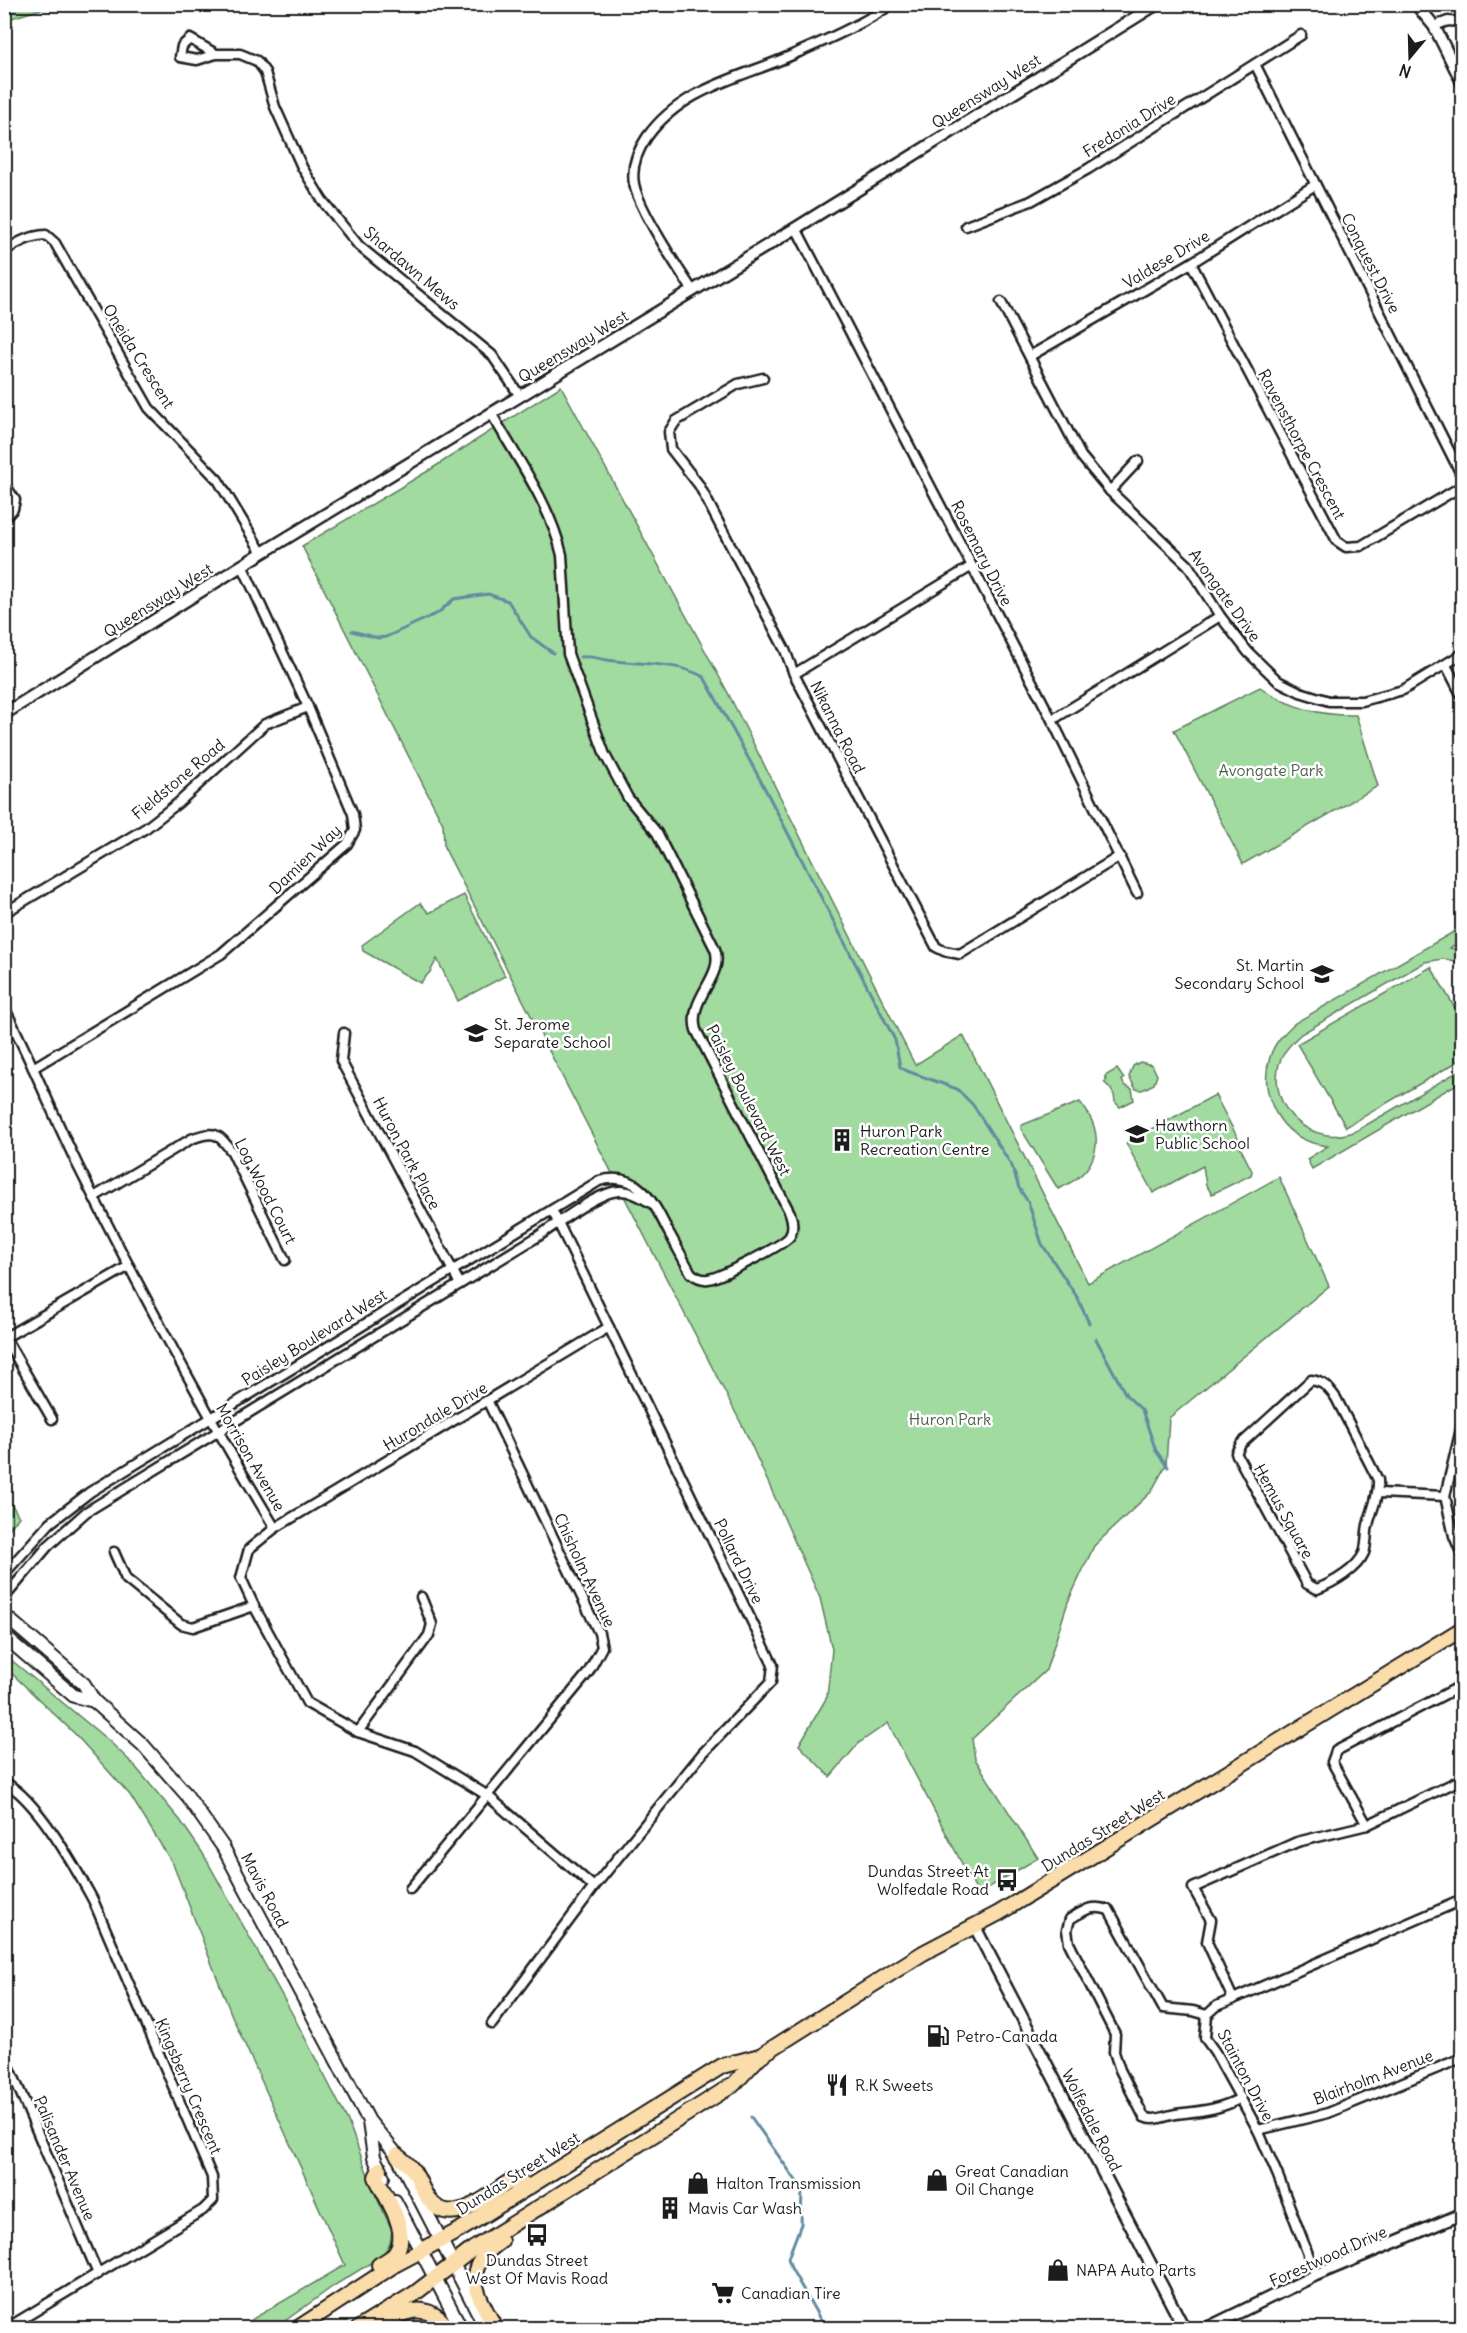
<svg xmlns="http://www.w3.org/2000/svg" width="1467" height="2333" font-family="Delius,sans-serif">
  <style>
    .green { fill: #a1dba0; stroke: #5e7c5e; stroke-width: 1.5 }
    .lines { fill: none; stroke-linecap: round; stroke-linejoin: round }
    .stream { stroke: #648b9f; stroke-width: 3 }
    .minor-casing { stroke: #1c1c1c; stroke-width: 13 }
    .tertiary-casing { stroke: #1c1c1c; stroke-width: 15 }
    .secondary-casing { stroke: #1c1c1c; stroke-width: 16 }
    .primary-casing { stroke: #1c1c1c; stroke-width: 18 }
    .minor { stroke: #fff; stroke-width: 8 }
    .tertiary { stroke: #fff; stroke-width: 10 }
    .secondary { stroke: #fff; stroke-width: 12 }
    .primary { stroke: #fbddab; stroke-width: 14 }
    .labels { text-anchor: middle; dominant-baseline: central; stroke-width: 5; stroke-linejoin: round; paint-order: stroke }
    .street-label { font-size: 16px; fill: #1c1c1c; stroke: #fff }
    .park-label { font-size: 16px; fill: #4b5f4a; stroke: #fff }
    .poi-label { font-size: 16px; fill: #1c1c1c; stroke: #fff; text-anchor: start }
  </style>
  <rect width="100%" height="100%" fill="#fff"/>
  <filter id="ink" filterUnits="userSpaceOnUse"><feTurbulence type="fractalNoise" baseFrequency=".0167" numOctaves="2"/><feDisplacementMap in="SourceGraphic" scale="12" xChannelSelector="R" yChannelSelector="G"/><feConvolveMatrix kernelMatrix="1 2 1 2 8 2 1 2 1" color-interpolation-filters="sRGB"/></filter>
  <g filter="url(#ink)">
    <g class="green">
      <polygon points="5,4 55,4 55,5 5,20"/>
      <polygon points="561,386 727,691 915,1065 963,1035 1088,1283 1279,1177 1329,1286 1169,1418 1166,1465 1151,1492 1094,1546 1068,1602 1046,1670 972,1739 975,1759 1038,1858 978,1894 888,1723 859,1743 830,1777 799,1745 827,1697 832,1649 820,1598 745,1431 444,847 443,824 302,546 428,471"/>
      <path d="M1260 687C1290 708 1320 716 1356 715L1378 786 1243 864 1174 730Z"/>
      <polygon points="464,895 505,976 458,1001 437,959 430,972 420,983 363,951 362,945 420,903 429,913"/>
      <path d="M1462 927V940L1450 948 1462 951V962L1443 959 1425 962 1301 1034C1292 1042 1283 1051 1279 1064 1267 1109 1313 1149 1356 1131L1462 1069V1081L1312 1169 1307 1159 1328 1146C1322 1145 1315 1144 1310 1142 1276 1130 1259 1090 1270 1057 1274 1043 1284 1033 1295 1023Z"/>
      <polygon points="1431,967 1462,1020 1462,1059 1346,1127 1297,1044"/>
      <polygon points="1140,1062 1152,1065 1157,1075 1154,1084 1142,1090 1136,1089 1129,1077 1133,1066"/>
      <polygon points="1117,1069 1124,1079 1122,1080 1124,1085 1132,1089 1134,1100 1120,1107 1115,1102 1114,1095 1110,1088 1104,1082 1107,1080 1105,1076"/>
      <polygon points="1215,1095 1242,1146 1240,1147 1252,1171 1251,1175 1212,1194 1206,1185 1203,1166 1153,1193 1126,1143"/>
      <path d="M1080 1102C1108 1136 1099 1172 1058 1189L1021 1129 1022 1125Z"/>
      <polygon points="4,1491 19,1517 5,1534 4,1534"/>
      <polygon points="4,1654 109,1741 133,1764 180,1820 202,1852 293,2015 348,2121 375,2194 392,2230 390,2244 382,2256 335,2285 275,2328 231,2328 241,2326 345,2265 232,2016 173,1864 130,1795 75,1734 5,1667"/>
    </g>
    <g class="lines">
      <g class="stream">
        <polyline points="352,631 378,638 386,637 438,613 454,599 488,594 508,601 531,637 553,653"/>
        <path d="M580 657C593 656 595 658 607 660 640 665 675 661 704 677L763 785 895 1040 900 1067 907 1071 957 1089 973 1105 1012 1166 1019 1188 1028 1202 1042 1244 1077 1297 1089 1323"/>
        <polyline points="1096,1339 1126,1395 1142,1410 1156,1451 1168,1467"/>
        <polyline points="751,2117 802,2189 801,2224 788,2258 791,2268 825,2328"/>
      </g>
      <g class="minor-casing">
        <g id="minor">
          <polyline points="1434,26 1448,21 1462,22"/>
          <polyline points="216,54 190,39 182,46 180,57 197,60 216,54 240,54 257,61 265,72 275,107 302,167 322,200 359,246 492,355 520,396"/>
          <polyline points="1255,64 1462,476"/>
          <polyline points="966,226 1031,201 1088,169 1301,35"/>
          <polyline points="796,228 1052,720 1137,893"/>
          <path d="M4 251C19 242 29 236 46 235L55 243 149 408 218 480 262 553"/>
          <polyline points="1191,263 1337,541 1346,547 1361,546 1462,486"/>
          <path d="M693 291C677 267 639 210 634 184 631 167 638 150 647 137 683 86 746 77 799 52 829 39 865 23 892 4"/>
          <polyline points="1001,302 1081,456 1110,491 1188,565 1220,616 1248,652 1278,681 1300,692 1329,701 1362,701 1403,690 1462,654"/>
          <polyline points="1030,356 1191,263 1315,185"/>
          <polyline points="763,378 738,384 676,421 669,432 671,449 699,485 785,650 794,674 936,947 944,951 960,954 1120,856"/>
          <polyline points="4,483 15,500 13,509 4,519"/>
          <polyline points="1110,491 1138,461"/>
          <polyline points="1446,665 1462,696"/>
          <polyline points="794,674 972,566"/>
          <polyline points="1052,720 1220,616"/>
          <polyline points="4,913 146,828 178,803 265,724 308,707"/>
          <path d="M4 1007C31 1060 53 1115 79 1168 140 1290 204 1411 275 1528"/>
          <polyline points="344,1033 341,1061 460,1284"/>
          <polyline points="33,1068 221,954 347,844 355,830 353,814 308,707 242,565"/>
          <path d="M94 1197 191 1139C215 1130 218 1133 232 1152L285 1260"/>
          <polyline points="4,1336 52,1419"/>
          <polyline points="4,1338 129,1266"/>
          <path d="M1311 1380C1324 1382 1328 1387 1336 1398L1378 1480C1379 1496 1372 1509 1368 1525 1366 1534 1367 1544 1364 1553 1357 1569 1333 1583 1317 1589L1307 1584 1236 1453 1241 1444Z"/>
          <polyline points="1462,1425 1445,1496 1454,1536 1462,1555"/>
          <polyline points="1379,1493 1445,1496"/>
          <polyline points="114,1552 126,1579 181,1624 193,1627 254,1606"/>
          <path d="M4 1574 50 1523 90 1492 599 1181C638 1170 653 1201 668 1231 676 1245 683 1259 691 1273 696 1277 701 1280 708 1279 719 1278 784 1245 790 1236 794 1228 793 1221 790 1213L696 1030C687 998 725 977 715 949L657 833 628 798 605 755 568 654 562 555C550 504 517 458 491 413"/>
          <path d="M4 1598 48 1546 86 1512 537 1237C556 1225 598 1191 620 1191 631 1191 641 1197 651 1203"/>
          <polyline points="358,1732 429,1635 432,1624 421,1597"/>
          <path d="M4 1782C37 1799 75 1867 93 1900L212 2177 213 2200 203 2210 7 2328"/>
          <polyline points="1367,1825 1332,1762 1336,1751 1455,1689 1460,1688 1462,1691"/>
          <polyline points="594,1887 488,1796 415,1751 358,1732 307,1703 254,1606 241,1578 249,1549 275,1528 609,1327"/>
          <polyline points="410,1889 588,1673 602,1647 599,1633 488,1402"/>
          <polyline points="1233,1999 1207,1942 1211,1920 1193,1888 1297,1842 1367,1825 1462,1779"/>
          <path d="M1207 2015 1193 2011 1163 2008 1109 1910C1092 1904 1085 1910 1070 1919L1067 1930 1069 1943 1115 2034 1114 2052 1120 2070 1144 2117C1155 2122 1164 2116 1176 2114 1200 2111 1219 2110 1241 2098"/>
          <polyline points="492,2024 594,1887 702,1754 771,1682 773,1665 552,1210"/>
          <polyline points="4,2054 98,2274"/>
          <polyline points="1258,2130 1328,2113 1462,2058"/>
          <polyline points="1316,2275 1278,2176 1258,2130 1215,2052 1205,2038 1207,2015 1217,2006 1462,1900"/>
        </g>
      </g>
      <g class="tertiary-casing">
        <g id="tertiary">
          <polyline points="1416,4 1434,26 1462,82"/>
          <polyline points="4,714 262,553 796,228 1157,4"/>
          <polyline points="974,1925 1184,2328"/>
          <polyline points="1207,2328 1316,2275 1462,2214"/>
        </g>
      </g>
      <g class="secondary-casing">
        <g id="secondary">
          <polyline points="4,1615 84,1684 94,1701 143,1745 185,1793 223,1847 369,2121 397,2155 486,2328"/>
          <polyline points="4,1636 74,1696 94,1701"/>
          <polyline points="369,2122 374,2157 383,2177"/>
          <polyline points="395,2201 461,2328"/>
        </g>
      </g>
      <g class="primary-casing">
        <g id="primary">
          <path d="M397 2155C401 2159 407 2163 411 2168 418 2176 421 2188 427 2197 449 2231 486 2197 509 2182L529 2186"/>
          <path d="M379 2265C384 2262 391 2258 395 2254 412 2231 385 2198 376 2177L380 2169"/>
          <path d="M382 2324C407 2309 428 2302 448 2328"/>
          <polyline points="298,2328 396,2264 460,2230 722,2066 760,2056"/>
          <polyline points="359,2328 414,2294 473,2249 734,2084 760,2056 923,1953 999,1913 1462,1629"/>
          <path d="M495 2328C476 2290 459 2270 501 2241"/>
        </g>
      </g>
      <use href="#minor" class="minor"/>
      <use href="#tertiary" class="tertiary"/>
      <use href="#secondary" class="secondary"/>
      <use href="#primary" class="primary"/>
    </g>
  </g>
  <defs>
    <g id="school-bare" transform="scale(1.8)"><path d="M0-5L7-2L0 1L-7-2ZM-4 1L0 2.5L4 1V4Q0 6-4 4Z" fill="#1c1c1c" stroke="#fff" stroke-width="2.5" paint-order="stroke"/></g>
    <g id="building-bare" transform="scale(1.8)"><path d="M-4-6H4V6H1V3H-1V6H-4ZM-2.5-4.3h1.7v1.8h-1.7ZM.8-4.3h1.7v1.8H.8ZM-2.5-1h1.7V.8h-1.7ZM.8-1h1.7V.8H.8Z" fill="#1c1c1c" stroke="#fff" stroke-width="2.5" paint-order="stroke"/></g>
    <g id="bus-bare" transform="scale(1.8)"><path d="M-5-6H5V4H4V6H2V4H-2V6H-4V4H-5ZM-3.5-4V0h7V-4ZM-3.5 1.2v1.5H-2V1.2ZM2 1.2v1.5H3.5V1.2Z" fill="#1c1c1c" stroke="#fff" stroke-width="2.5" paint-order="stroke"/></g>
    <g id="fuel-bare" transform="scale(1.8)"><path d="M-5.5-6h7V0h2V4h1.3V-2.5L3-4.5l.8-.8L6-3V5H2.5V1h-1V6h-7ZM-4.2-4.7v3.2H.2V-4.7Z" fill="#1c1c1c" stroke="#fff" stroke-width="2.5" paint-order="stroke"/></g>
    <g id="restaurant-bare" transform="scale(1.8)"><path d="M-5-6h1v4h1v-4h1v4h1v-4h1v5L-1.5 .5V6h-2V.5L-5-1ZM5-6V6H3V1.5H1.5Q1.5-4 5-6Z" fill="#1c1c1c" stroke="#fff" stroke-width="2.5" paint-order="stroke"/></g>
    <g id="shop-bare" transform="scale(1.8)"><path d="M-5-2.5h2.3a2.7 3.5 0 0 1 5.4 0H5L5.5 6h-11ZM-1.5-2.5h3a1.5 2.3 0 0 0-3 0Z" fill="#1c1c1c" stroke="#fff" stroke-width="2.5" paint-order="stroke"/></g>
    <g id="supermarket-bare" transform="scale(1.8)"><path d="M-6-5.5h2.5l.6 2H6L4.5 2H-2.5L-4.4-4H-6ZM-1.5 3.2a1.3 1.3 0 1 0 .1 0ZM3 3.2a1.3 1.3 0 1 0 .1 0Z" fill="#1c1c1c" stroke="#fff" stroke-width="2.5" paint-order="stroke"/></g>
  </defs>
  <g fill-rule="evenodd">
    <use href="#school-bare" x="1322" y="974"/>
    <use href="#school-bare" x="476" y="1033"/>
    <use href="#school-bare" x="1137" y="1134"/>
    <use href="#building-bare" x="842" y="1140"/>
    <use href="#bus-bare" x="1007" y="1880"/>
    <use href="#fuel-bare" x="938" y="2036"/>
    <use href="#restaurant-bare" x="837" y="2085"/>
    <use href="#shop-bare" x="937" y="2180"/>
    <use href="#shop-bare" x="698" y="2183"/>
    <use href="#building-bare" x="670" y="2208"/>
    <use href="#bus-bare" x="537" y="2235"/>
    <use href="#shop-bare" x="1058" y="2270"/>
    <use href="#supermarket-bare" x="723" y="2293"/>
  </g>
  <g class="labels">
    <g class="street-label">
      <text transform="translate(986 91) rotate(-32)">Queensway West</text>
      <text transform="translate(1129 125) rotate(-32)">Fredonia Drive</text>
      <text transform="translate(1166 259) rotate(-31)">Valdese Drive</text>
      <text transform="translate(1371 263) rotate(63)">Conquest Drive</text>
      <text transform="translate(412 268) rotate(40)">Shardawn Mews</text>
      <text transform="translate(573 346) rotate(-31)">Queensway West</text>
      <text transform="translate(139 356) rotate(58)">Oneida Crescent</text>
      <text transform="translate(1302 444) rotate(62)">Ravensthorpe Crescent</text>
      <text transform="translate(982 553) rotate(63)">Rosemary Drive</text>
      <text transform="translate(1225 595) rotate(54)">Avongate Drive</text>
      <text transform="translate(158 600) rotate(-32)">Queensway West</text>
      <text transform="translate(838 727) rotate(63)">Nikanna Road</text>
      <text transform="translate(178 779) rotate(-40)">Fieldstone Road</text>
      <text transform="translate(305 859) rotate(-44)">Damien Way</text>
      <text transform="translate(749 1100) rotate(63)">Paisley Boulevard West</text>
      <text transform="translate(407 1153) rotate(62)">Huron Park Place</text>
      <text transform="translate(266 1191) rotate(63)">Log Wood Court</text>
      <text transform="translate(314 1337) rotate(-32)">Paisley Boulevard West</text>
      <text transform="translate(435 1416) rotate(-31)">Hurondale Drive</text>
      <text transform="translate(251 1457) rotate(60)">Morrison Avenue</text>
      <text transform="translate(1284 1511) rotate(61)">Hemus Square</text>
      <text transform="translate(739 1561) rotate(64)">Pollard Drive</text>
      <text transform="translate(585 1570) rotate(65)">Chisholm Avenue</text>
      <text transform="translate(1103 1830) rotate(-32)">Dundas Street West</text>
      <text transform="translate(265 1890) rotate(62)">Mavis Road</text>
      <text transform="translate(1246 2075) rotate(62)">Stainton Drive</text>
      <text transform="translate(1373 2077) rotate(-21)">Blairholm Avenue</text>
      <text transform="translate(189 2086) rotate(67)">Kingsberry Crescent</text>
      <text transform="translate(1092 2120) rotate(63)">Wolfedale Road</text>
      <text transform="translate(65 2158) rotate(67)">Palisander Avenue</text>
      <text transform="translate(518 2173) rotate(-32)">Dundas Street West</text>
      <text transform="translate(1328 2256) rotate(-24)">Forestwood Drive</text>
    </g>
    <g class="park-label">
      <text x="1271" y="770">Avongate Park</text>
      <text x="950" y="1419">Huron Park</text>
    </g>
    <g class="poi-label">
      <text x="1304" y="965" text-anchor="end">St. Martin<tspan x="1304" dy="18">Secondary School</tspan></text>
      <text x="494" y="1024">St. Jerome<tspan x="494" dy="18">Separate School</tspan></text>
      <text x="1155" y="1125">Hawthorn<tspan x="1155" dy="18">Public School</tspan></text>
      <text x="860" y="1131">Huron Park<tspan x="860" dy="18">Recreation Centre</tspan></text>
      <text x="989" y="1871" text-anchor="end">Dundas Street At<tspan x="989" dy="18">Wolfedale Road</tspan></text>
      <text x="956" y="2036">Petro-Canada</text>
      <text x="855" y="2085">R.K Sweets</text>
      <text x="955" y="2171">Great Canadian<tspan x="955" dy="18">Oil Change</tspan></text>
      <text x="716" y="2183">Halton Transmission</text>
      <text x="688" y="2208">Mavis Car Wash</text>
      <text x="537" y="2260" text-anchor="middle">Dundas Street<tspan x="537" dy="18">West Of Mavis Road</tspan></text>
      <text x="1076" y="2270">NAPA Auto Parts</text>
      <text x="741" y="2293">Canadian Tire</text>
    </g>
  </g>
  <rect width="1467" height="2333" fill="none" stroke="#fff" stroke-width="24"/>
  <rect x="12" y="12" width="1443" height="2309" fill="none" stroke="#1c1c1c" stroke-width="2" filter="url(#ink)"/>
  <g transform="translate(1410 57) rotate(199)" stroke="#ffffff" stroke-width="4.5" paint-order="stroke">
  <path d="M0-4.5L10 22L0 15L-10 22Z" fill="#1c1c1c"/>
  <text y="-9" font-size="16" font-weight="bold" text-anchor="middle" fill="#1c1c1c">N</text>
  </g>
</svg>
